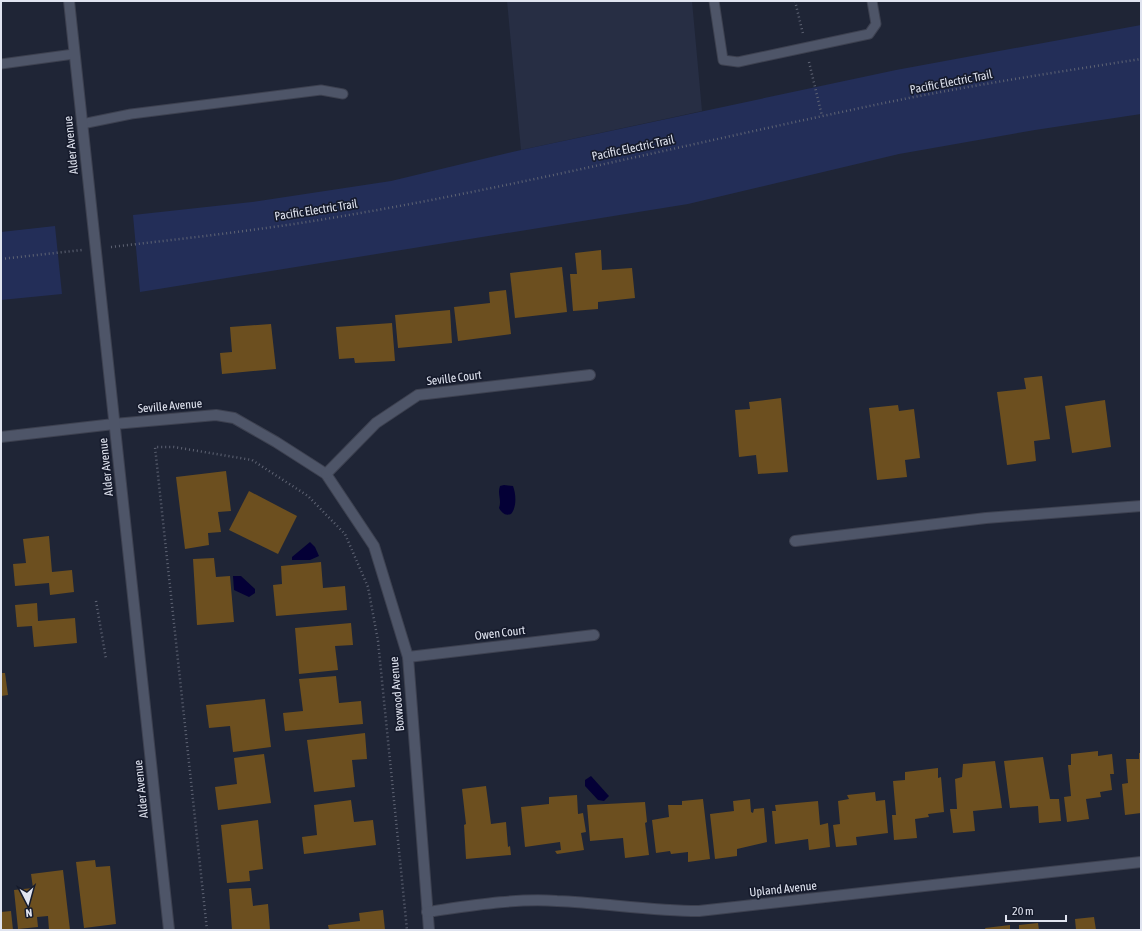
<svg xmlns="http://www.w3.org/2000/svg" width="1142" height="931" font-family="'Asap Condensed',sans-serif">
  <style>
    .built { fill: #272e44 }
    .green { fill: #232e58 }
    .water { fill: #040036 }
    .building { fill: #6c4f1f }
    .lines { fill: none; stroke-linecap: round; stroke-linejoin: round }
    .lane-casing { stroke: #3d4150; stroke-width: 11 }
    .street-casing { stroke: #3d4150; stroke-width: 12 }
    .secondary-casing { stroke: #3d4150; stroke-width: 12 }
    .path { stroke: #5f6474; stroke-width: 2.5; stroke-dasharray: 1 3; stroke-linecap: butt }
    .lane { stroke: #4e5568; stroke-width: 9 }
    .street { stroke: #4e5568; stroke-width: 10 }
    .secondary { stroke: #4e5568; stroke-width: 10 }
    .labels { text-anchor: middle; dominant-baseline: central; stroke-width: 3.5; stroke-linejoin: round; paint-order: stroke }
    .street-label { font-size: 12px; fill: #e0e4f0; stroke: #161b2c }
  </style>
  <rect width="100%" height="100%" fill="#1f2536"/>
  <polygon class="built" points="507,1 692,1 702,111 521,150"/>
  <g class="green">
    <polygon points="1141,25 1141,114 1035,130 899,154 688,204 140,292 133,215 252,202 391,181 521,150 896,70"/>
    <polygon points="55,226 62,294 1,300 1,232"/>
  </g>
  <g class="water">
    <path d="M504 485 513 486C516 494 517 507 511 514 505 516 502 513 499 508 502 500 497 494 500 486Z"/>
    <polygon points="310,542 315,547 319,556 310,560 292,560 292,557"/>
    <polygon points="233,576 241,576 255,589 255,593 249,597 234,590"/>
    <polygon points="591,776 609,796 604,801 598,800 585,786 585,780"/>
  </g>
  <g class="building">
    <polygon points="601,250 602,270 632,268 635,298 598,302 598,309 573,311 570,274 577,274 575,253"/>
    <polygon points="562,267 567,312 515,318 510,273"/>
    <polygon points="506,290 511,334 458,341 454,307 490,303 489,292"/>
    <polygon points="450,310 452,343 398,348 395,315"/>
    <polygon points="392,323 395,361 355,363 354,358 339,359 336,327"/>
    <polygon points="271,324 276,369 222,374 220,353 232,352 230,327"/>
    <polygon points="1042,376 1050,439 1034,441 1036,461 1007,465 997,392 1026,389 1024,378"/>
    <polygon points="781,398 788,472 758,474 756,455 739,457 735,410 750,409 749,402"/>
    <polygon points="1105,400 1111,447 1072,453 1065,406"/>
    <polygon points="898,405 899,411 914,409 920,458 905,460 907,477 877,480 869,408"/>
    <polygon points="226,471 231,511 218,512 221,532 208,533 209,545 185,549 176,477"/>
    <polygon points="249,491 297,516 278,554 229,530"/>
    <polygon points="49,536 52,572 72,570 74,592 50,595 49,583 15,586 13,564 26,563 23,539"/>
    <polygon points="214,558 216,577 230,576 234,622 197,625 193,559"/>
    <polygon points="321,562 323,588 345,586 347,610 276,616 273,585 282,584 281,566"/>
    <polygon points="37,603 38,621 75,618 77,643 34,647 32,626 17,627 15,605"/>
    <polygon points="351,623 353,645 335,646 338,670 299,674 295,628"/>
    <polygon points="1,673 5,673 8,695 1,696"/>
    <polygon points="336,676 339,703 361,701 363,724 285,731 283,713 303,711 299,679"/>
    <polygon points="265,699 271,747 233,752 230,726 209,728 206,705"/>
    <polygon points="365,733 367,759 352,760 355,787 314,792 307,740"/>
    <polygon points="1098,751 1098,756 1112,754 1114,774 1110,774 1112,790 1100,792 1101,797 1086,799 1089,819 1067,822 1064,797 1071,796 1068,765 1071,765 1071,754"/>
    <polygon points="1139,753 1141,753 1141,813 1125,815 1122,784 1128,783 1126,759 1139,759"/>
    <polygon points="264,754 271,803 218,810 215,787 237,784 234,758"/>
    <polygon points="1043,757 1050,799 1059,799 1061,821 1039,823 1038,806 1010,808 1004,761"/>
    <polygon points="995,761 1002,808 973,811 975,831 953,833 950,809 957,809 955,779 962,777 963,764"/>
    <polygon points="938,768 938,778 941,777 944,812 928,814 929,817 915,819 917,838 894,840 892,815 896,815 893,781 905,780 905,772"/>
    <polygon points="486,786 491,824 506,822 508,847 510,846 511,855 466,859 464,825 466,824 462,789"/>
    <polygon points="875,792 876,801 885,800 888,833 856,837 857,845 836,847 833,825 840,824 838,801 849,799 847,795"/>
    <polygon points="577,795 578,814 583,813 586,832 581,833 584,850 557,854 555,851 561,850 560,842 525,847 521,807 549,804 549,797"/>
    <polygon points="703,799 710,859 688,862 688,852 671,854 670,851 656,853 652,820 669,817 668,805 682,805 682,801"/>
    <polygon points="750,799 751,812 753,813 754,809 764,808 767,842 737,849 737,856 715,859 710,814 734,811 733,801"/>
    <polygon points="351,800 354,822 373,820 376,845 304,854 302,837 317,835 314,805"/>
    <polygon points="818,801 820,825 828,823 830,847 809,850 808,839 775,844 772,811 776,811 775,805"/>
    <polygon points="645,802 647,822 645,823 649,855 625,858 623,838 590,841 587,805"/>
    <polygon points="258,820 263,869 249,871 250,881 227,883 221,825"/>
    <polygon points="95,860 96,867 110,866 116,924 84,928 76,862"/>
    <polygon points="63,870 70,930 49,930 48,916 37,917 38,927 18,929 14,890 33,888 31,874"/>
    <polygon points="251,888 253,906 268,904 270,930 232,930 229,889"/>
    <polygon points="383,910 385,930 329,930 328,925 360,921 359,913"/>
    <polygon points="11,911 13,930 1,930 1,912"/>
    <polygon points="1094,917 1096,930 1076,930 1075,919"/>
    <polygon points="1038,923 1039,930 1019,930 1019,925"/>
    <polygon points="1010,925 1010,930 986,930 985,928"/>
  </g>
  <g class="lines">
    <g class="lane-casing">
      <g id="lane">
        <polyline points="714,1 723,60 738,62 869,34 876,24 872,1"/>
        <polyline points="1,64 74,54"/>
        <polyline points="82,124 131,114 321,90 343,94"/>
      </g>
    </g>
    <g class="street-casing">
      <g id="street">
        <polyline points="1,437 114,424 216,415 234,418 276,442 326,474 374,546 408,657 429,930"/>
        <polyline points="326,474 376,423 418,395 590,375"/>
        <polyline points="795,541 986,518 1141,506"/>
        <polyline points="408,657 594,635"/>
        <path d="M427 912C469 906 514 898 557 901 604 903 651 911 699 911L1141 862"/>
      </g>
    </g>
    <g class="secondary-casing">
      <polyline id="secondary" points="69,1 169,930"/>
    </g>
    <g class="path">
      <polyline points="795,1 803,34"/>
      <polyline points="809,62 822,116"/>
      <path d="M111 247C172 240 233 233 294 224 481 195 666 149 851 110 947 89 1044 74 1141 59"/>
      <polyline points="1,259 82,250"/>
      <polyline points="96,601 106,659"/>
      <polyline points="207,930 155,447 174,447 252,460 308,496 345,534 368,587 378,641 407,930"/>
    </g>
    <use href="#lane" class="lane"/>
    <use href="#street" class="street"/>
    <use href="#secondary" class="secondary"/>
  </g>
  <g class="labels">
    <g class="street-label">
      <text transform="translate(951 82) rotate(-11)">Pacific Electric Trail</text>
      <text transform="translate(71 145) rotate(-96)">Alder Avenue</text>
      <text transform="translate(633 148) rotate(-12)">Pacific Electric Trail</text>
      <text transform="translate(316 210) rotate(-9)">Pacific Electric Trail</text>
      <text transform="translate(454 378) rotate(-7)">Seville Court</text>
      <text transform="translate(170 406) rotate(-5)">Seville Avenue</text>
      <text transform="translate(106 467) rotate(-96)">Alder Avenue</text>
      <text transform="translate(500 633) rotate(-7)">Owen Court</text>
      <text transform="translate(397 694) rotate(-95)">Boxwood Avenue</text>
      <text transform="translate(141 789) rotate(-96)">Alder Avenue</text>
      <text transform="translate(783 889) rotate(-6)">Upland Avenue</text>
    </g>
  </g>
  <rect width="1142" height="931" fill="none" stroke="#e0e4f0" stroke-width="4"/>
  <g transform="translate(28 903) rotate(174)" stroke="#161b2c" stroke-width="3" paint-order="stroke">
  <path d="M0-3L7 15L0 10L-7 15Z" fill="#e0e4f0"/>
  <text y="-6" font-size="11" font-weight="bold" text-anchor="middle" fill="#e0e4f0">N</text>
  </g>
  <path d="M1006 915v6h60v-6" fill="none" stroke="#e0e4f0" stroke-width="2"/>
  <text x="1012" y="915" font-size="12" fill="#e0e4f0" stroke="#161b2c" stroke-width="3" paint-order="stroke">20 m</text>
</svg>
